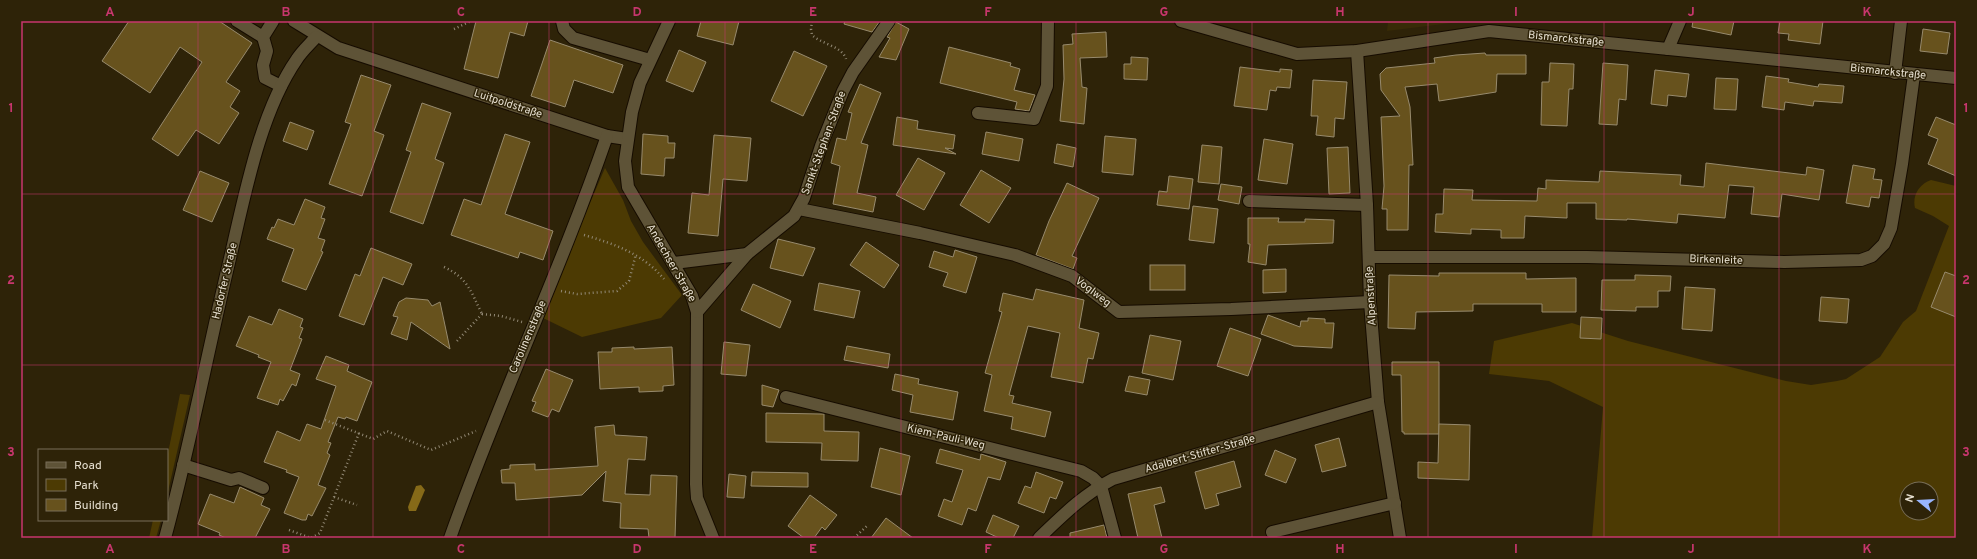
<svg xmlns="http://www.w3.org/2000/svg" width="1977" height="559" font-family="Overpass,sans-serif">
  <style>
    .built { fill: #382b07 }
    .green { fill: #4c3a03; fill-rule: evenodd }
    .water { fill: #866a18 }
    .building { fill: #67521d; stroke: #978a6d }
    .lines { fill: none; stroke-linecap: round; stroke-linejoin: round }
    .minor-casing { stroke: #160c00; stroke-width: 14 }
    .path { stroke: #928975; stroke-width: 2.5; stroke-dasharray: 1 3; stroke-linecap: butt }
    .minor { stroke: #5e5337; stroke-width: 12 }
    .grid { fill: none; stroke: #c7366d; stroke-width: 1; stroke-opacity: 0.55 }
    .labels { text-anchor: middle; dominant-baseline: central; stroke-width: 3; stroke-linejoin: round; paint-order: stroke }
    .street-label { font-size: 11px; fill: #e6dfd0; stroke: #2e2308 }
    .neatline { fill: none; stroke: #c7366d; stroke-width: 1.5 }
    .grid-label { font-size: 13px; text-anchor: middle; font-weight: bold; fill: #c7366d }
  </style>
  <rect width="100%" height="100%" fill="#2e2308"/>
  <polygon class="built" points="1388,21 1468,21 1387,31"/>
  <g class="green">
    <polygon points="605,168 623,200 631,221 643,242 682,295 661,318 582,337 541,317"/>
    <path d="M1931 180 1956 186V538H1592L1603 407 1549 381 1489 374 1494 341 1572 323 1628 341 1786 381 1811 385 1837 381 1846 379 1880 357 1903 322 1916 311 1949 226 1933 216 1915 208C1912 196 1919 184 1931 180ZM1907 489H1931V513H1907Z"/>
    <polygon points="180,394 190,395 167,496 167,458"/>
    <polygon points="153,520 161,520 156,538 149,538"/>
  </g>
  <polygon class="water" points="421,485 425,490 416,511 409,511 408,507 416,486"/>
  <g class="building">
    <polygon points="129,21 219,21 252,43 226,82 240,91 230,107 239,113 219,144 196,130 178,156 152,139 202,62 180,47 150,93 102,61"/>
    <polygon points="476,21 528,21 524,36 510,32 498,78 464,69"/>
    <polygon points="701,21 739,21 733,45 697,36"/>
    <polygon points="845,21 880,21 872,32 844,24"/>
    <polygon points="1693,21 1734,21 1731,35 1692,27"/>
    <polygon points="1780,21 1823,21 1820,44 1788,40 1789,34 1778,33"/>
    <polygon points="896,22 909,29 896,60 879,57 890,38 887,37"/>
    <polygon points="1923,29 1950,33 1947,54 1920,51"/>
    <polygon points="1106,32 1107,57 1080,58 1082,87 1087,88 1084,124 1060,121 1064,79 1063,45 1073,44 1072,34"/>
    <polygon points="550,40 623,65 613,93 574,80 565,107 531,96"/>
    <polygon points="949,47 1011,63 1010,66 1020,69 1014,90 1035,95 1029,111 1015,109 1017,102 940,83"/>
    <polygon points="679,50 706,62 693,92 666,81"/>
    <polygon points="794,51 827,66 803,116 771,101"/>
    <polygon points="1485,53 1486,55 1526,55 1526,74 1497,74 1496,92 1439,101 1437,84 1405,87 1410,107 1413,165 1409,165 1408,230 1387,230 1387,209 1382,209 1384,186 1381,117 1400,116 1381,90 1380,74 1386,68 1435,63 1434,58 1456,55"/>
    <polygon points="1131,57 1148,58 1147,80 1124,79 1124,64 1131,64"/>
    <polygon points="1550,63 1574,64 1573,89 1569,89 1567,126 1541,125 1542,82 1549,82"/>
    <polygon points="1603,63 1628,65 1626,100 1619,99 1617,125 1599,124"/>
    <polygon points="1240,67 1280,72 1280,69 1292,70 1290,88 1277,87 1276,91 1270,90 1267,110 1234,106"/>
    <polygon points="1655,70 1689,74 1686,97 1668,95 1667,106 1651,104"/>
    <polygon points="361,75 391,85 374,131 384,135 362,196 329,184 351,124 345,122"/>
    <polygon points="1766,76 1789,79 1788,82 1818,87 1819,84 1844,86 1842,103 1814,101 1813,106 1785,102 1784,110 1762,107"/>
    <polygon points="1716,78 1738,79 1736,110 1714,109"/>
    <polygon points="1313,80 1347,82 1344,119 1335,118 1334,137 1316,135 1318,116 1311,116"/>
    <polygon points="860,84 881,93 861,143 868,145 857,193 876,197 873,212 833,204 840,166 831,163 837,138 846,140 852,113 848,112"/>
    <polygon points="422,103 451,113 435,159 444,163 423,224 390,212 411,152 406,150"/>
    <polygon points="897,117 918,121 917,129 955,135 953,149 945,148 956,154 893,145"/>
    <polygon points="1936,117 1956,125 1956,176 1928,164 1938,139 1928,135"/>
    <polygon points="290,122 314,131 307,150 283,141"/>
    <polygon points="986,132 1023,139 1019,161 982,154"/>
    <polygon points="505,134 530,142 505,214 553,231 543,260 520,252 518,258 451,235 464,199 481,205"/>
    <polygon points="643,134 668,136 668,143 675,143 674,158 665,158 664,176 641,174"/>
    <polygon points="714,135 751,138 747,181 723,179 718,236 688,233 692,193 709,195"/>
    <polygon points="1105,136 1136,139 1133,175 1102,172"/>
    <polygon points="1264,139 1293,144 1287,184 1258,180"/>
    <polygon points="1057,144 1076,148 1073,167 1054,163"/>
    <polygon points="1202,145 1222,147 1219,184 1198,182"/>
    <polygon points="1348,147 1350,193 1329,194 1327,148"/>
    <polygon points="918,158 945,173 924,210 896,195"/>
    <polygon points="1706,163 1806,175 1807,167 1824,170 1819,200 1782,194 1779,217 1751,214 1754,187 1729,185 1725,218 1678,214 1677,223 1627,219 1627,220 1596,219 1596,203 1567,203 1567,218 1525,216 1524,238 1501,238 1501,230 1471,229 1471,234 1435,232 1436,214 1443,214 1444,189 1473,190 1472,200 1537,201 1538,188 1546,189 1546,180 1599,182 1600,171 1681,175 1680,185 1704,187"/>
    <polygon points="1853,165 1875,169 1873,179 1882,180 1879,198 1871,197 1869,207 1846,203"/>
    <polygon points="981,170 1011,188 989,223 960,205"/>
    <polygon points="200,171 229,183 212,222 183,210"/>
    <polygon points="1169,176 1193,179 1189,209 1157,205 1159,191 1167,192"/>
    <polygon points="1067,183 1099,198 1072,256 1077,258 1073,269 1036,255 1049,221"/>
    <polygon points="1221,184 1242,187 1239,204 1218,200"/>
    <polygon points="305,199 325,207 321,218 325,219 318,238 325,240 321,251 323,252 306,290 282,281 294,249 267,239 272,227 274,228 278,219 294,225"/>
    <polygon points="1193,206 1218,209 1214,243 1189,240"/>
    <polygon points="1248,218 1279,218 1278,222 1305,222 1305,219 1334,220 1333,243 1268,245 1266,265 1248,262 1250,244 1248,244"/>
    <polygon points="778,239 815,248 803,276 770,268"/>
    <polygon points="866,242 899,265 884,288 850,265"/>
    <polygon points="371,248 412,264 403,285 383,277 364,325 339,316 355,274 360,276"/>
    <polygon points="955,250 977,257 966,293 943,286 948,273 929,267 934,251 953,257"/>
    <rect x="1150" y="265" width="35" height="25"/>
    <polygon points="1286,269 1286,292 1263,293 1263,270"/>
    <polygon points="1945,272 1956,276 1956,317 1931,307"/>
    <polygon points="1439,273 1526,273 1526,279 1576,278 1576,312 1542,312 1542,304 1473,304 1473,311 1416,312 1415,329 1388,328 1389,275 1439,276"/>
    <polygon points="1635,275 1671,276 1670,291 1658,291 1658,307 1636,307 1636,311 1601,310 1602,280 1635,280"/>
    <polygon points="819,283 860,291 854,318 814,310"/>
    <polygon points="753,284 791,301 780,328 741,310"/>
    <polygon points="1685,287 1715,289 1712,331 1682,329"/>
    <polygon points="1036,289 1084,300 1079,328 1099,333 1093,359 1088,358 1083,383 1051,377 1060,333 1028,326 1009,395 1014,396 1012,403 1051,412 1045,437 1011,429 1013,417 984,411 992,375 985,373 1002,312 999,311 1003,293 1033,300"/>
    <polygon points="1821,297 1849,299 1847,323 1819,321"/>
    <polygon points="406,298 428,300 432,306 440,302 450,349 411,322 407,340 391,334 398,317 393,316 399,302"/>
    <polygon points="279,309 303,319 300,327 303,328 299,338 302,339 290,370 300,374 296,386 292,384 283,401 280,399 278,405 257,398 271,362 258,357 259,355 236,346 249,316 272,325"/>
    <polygon points="1268,315 1300,327 1301,321 1308,321 1308,318 1325,319 1325,323 1334,323 1332,348 1294,346 1261,334"/>
    <polygon points="1581,317 1602,318 1601,339 1580,338"/>
    <polygon points="1230,328 1261,339 1248,376 1217,366"/>
    <polygon points="1150,335 1181,341 1173,380 1142,373"/>
    <polygon points="724,342 750,345 746,376 721,374"/>
    <polygon points="847,346 890,354 888,368 844,360"/>
    <polygon points="634,347 634,349 672,347 674,385 663,386 663,391 639,392 639,387 600,389 598,352 612,352 612,348"/>
    <polygon points="326,356 349,365 347,371 372,382 357,421 346,417 345,419 338,417 328,442 331,443 327,453 330,455 318,485 326,488 312,516 308,514 306,520 302,520 284,513 299,477 286,472 287,470 264,462 277,431 300,441 307,424 321,429 336,386 316,379"/>
    <polygon points="1392,362 1439,362 1439,434 1404,434 1404,432 1402,432 1401,375 1392,375"/>
    <polygon points="546,369 573,380 559,412 552,409 548,417 532,411 536,402 532,401"/>
    <polygon points="895,374 919,379 918,384 958,392 953,420 910,412 913,395 892,390"/>
    <polygon points="1129,376 1150,380 1147,395 1125,391"/>
    <polygon points="762,385 779,390 773,407 762,405"/>
    <polygon points="766,413 821,414 824,414 824,431 859,432 858,461 821,460 822,443 766,442"/>
    <polygon points="1439,424 1470,425 1469,480 1418,478 1418,462 1438,463"/>
    <polygon points="614,425 615,435 647,437 645,460 628,459 625,494 650,495 651,475 677,476 675,538 649,538 648,529 620,528 621,503 603,501 606,471 582,495 516,500 515,483 502,483 501,470 510,469 510,465 535,464 535,470 598,466 595,427"/>
    <polygon points="1339,438 1346,466 1322,472 1315,445"/>
    <polygon points="880,448 910,456 901,495 871,487"/>
    <polygon points="940,449 980,460 981,454 1006,462 1000,480 988,477 976,511 968,508 962,525 938,516 944,499 952,502 963,470 936,463"/>
    <polygon points="1275,450 1296,459 1286,483 1265,475"/>
    <polygon points="1234,461 1241,487 1216,494 1219,505 1205,509 1195,472"/>
    <polygon points="752,472 808,473 808,487 751,486"/>
    <polygon points="1036,472 1063,482 1056,499 1050,497 1044,513 1018,503 1025,486 1031,488"/>
    <polygon points="729,474 746,476 744,498 727,497"/>
    <polygon points="240,487 264,498 261,505 270,509 255,538 226,538 219,535 220,533 198,524 210,494 234,503"/>
    <polygon points="1161,487 1165,502 1154,505 1162,538 1138,538 1128,494"/>
    <polygon points="810,495 837,515 825,530 822,527 814,538 804,538 788,526"/>
    <polygon points="993,515 1019,526 1013,538 999,538 986,532"/>
    <polygon points="886,518 913,538 871,538"/>
    <polygon points="1104,525 1107,538 1070,538 1070,533"/>
  </g>
  <g class="lines">
    <g class="minor-casing">
      <g id="minor">
        <polyline points="237,21 263,37"/>
        <polyline points="273,21 263,37 267,51 263,65 265,78 281,86"/>
        <polyline points="294,21 338,48 607,136 627,139"/>
        <polyline points="562,21 564,29 573,38 650,60"/>
        <polyline points="669,21 640,83 632,112 625,161 628,187 692,296 697,312 696,484 697,498 713,538"/>
        <polyline points="1181,21 1297,54 1357,51 1489,31 1956,78"/>
        <polyline points="1668,49 1680,21"/>
        <polyline points="1357,51 1367,205 1370,302 1378,402 1400,538"/>
        <polyline points="1895,73 1901,21"/>
        <polyline points="978,113 1034,119 1047,86 1048,21"/>
        <polyline points="1249,201 1367,205"/>
        <polyline points="799,209 920,233 1015,255 1072,276 1119,312 1231,309 1370,302"/>
        <polyline points="1369,257 1587,257 1784,262 1861,260 1872,256 1884,244 1891,228 1902,164 1914,75"/>
        <polyline points="674,263 747,254 794,216 804,198 821,146 843,91 853,72 889,21"/>
        <polyline points="697,312 747,254"/>
        <polyline points="786,397 1081,471 1093,478 1101,486 1115,538"/>
        <polyline points="183,465 231,480 239,478 263,488"/>
        <polyline points="1272,532 1395,503"/>
        <path d="M165 538C189 450 206 360 227 271 243 205 258 115 297 59 302 51 310 44 316 37"/>
        <path d="M450 538C498 402 560 272 607 136"/>
        <path d="M1039 538C1063 515 1084 494 1113 479L1378 402"/>
      </g>
    </g>
    <g class="path">
      <path d="M812 21 811 29 812 35C821 44 842 46 846 59"/>
      <polyline points="454,29 471,21"/>
      <path d="M584 235C615 244 643 254 664 279"/>
      <path d="M444 267C468 278 471 292 482 314"/>
      <polyline points="561,291 577,294 617,291 629,281 636,254"/>
      <polyline points="482,314 501,316 522,322"/>
      <polyline points="457,341 482,314"/>
      <polyline points="325,420 373,439 387,431 431,450 476,431"/>
      <polyline points="334,497 357,505"/>
      <polyline points="289,530 311,538 320,533 359,433"/>
      <polyline points="854,538 868,525"/>
    </g>
    <use href="#minor" class="minor"/>
  </g>
  <path class="grid" d="M198 21V538M373 21V538M549 21V538M725 21V538M901 21V538M1076 21V538M1252 21V538M1428 21V538M1604 21V538M1779 21V538M21 194H1956M21 365H1956"/>
  <g class="labels">
    <g class="street-label">
      <text transform="translate(1566 39) rotate(6)">Bismarckstraße</text>
      <text transform="translate(1888 72) rotate(6)">Bismarckstraße</text>
      <text transform="translate(508 104) rotate(18)">Luitpoldstraße</text>
      <text transform="translate(824 143) rotate(-70)">Sankt-Stephan-Straße</text>
      <text transform="translate(1716 260) rotate(2)">Birkenleite</text>
      <text transform="translate(671 263) rotate(60)">Andechser Straße</text>
      <text transform="translate(225 281) rotate(-77)">Hadorfer Straße</text>
      <text transform="translate(1093 292) rotate(37)">Voglweg</text>
      <text transform="translate(1371 296) rotate(-93)">Alpenstraße</text>
      <text transform="translate(528 337) rotate(-67)">Carolinenstraße</text>
      <text transform="translate(946 437) rotate(13)">Kiem-Pauli-Weg</text>
      <text transform="translate(1200 454) rotate(-16)">Adalbert-Stifter-Straße</text>
    </g>
  </g>
  <rect width="1977" height="559" fill="none" stroke="#2e2308" stroke-width="44"/>
  <rect x="38" y="449" width="130" height="72" fill="#2e2308" stroke="#786e58"/>
  <rect x="46" y="462" width="20" height="6" fill="#5e5337" stroke="#786e58"/>
  <text x="74" y="469" font-size="12" fill="#e6dfd0">Road</text>
  <rect x="46" y="479" width="20" height="12" fill="#4c3a03" stroke="#786e58"/>
  <text x="74" y="489" font-size="12" fill="#e6dfd0">Park</text>
  <rect x="46" y="499" width="20" height="12" fill="#67521d" stroke="#786e58"/>
  <text x="74" y="509" font-size="12" fill="#e6dfd0">Building</text>
  <g transform="translate(1919 501) rotate(288)"><circle r="19" fill="#2e2308" stroke="#786e58"/>
  <path d="M0-3L7 15L0 10L-7 15Z" fill="#99b5fd"/>
  <text y="-6" font-size="11" font-weight="bold" text-anchor="middle" fill="#e6dfd0">N</text>
  </g>
  <rect x="22" y="22" width="1933" height="515" class="neatline"/>
  <g class="grid-label">
    <text x="110" y="16">A</text>
    <text x="286" y="16">B</text>
    <text x="461" y="16">C</text>
    <text x="637" y="16">D</text>
    <text x="813" y="16">E</text>
    <text x="988" y="16">F</text>
    <text x="1164" y="16">G</text>
    <text x="1340" y="16">H</text>
    <text x="1516" y="16">I</text>
    <text x="1691" y="16">J</text>
    <text x="1867" y="16">K</text>
    <text x="11" y="112">1</text>
    <text x="1966" y="112">1</text>
    <text x="11" y="284">2</text>
    <text x="1966" y="284">2</text>
    <text x="11" y="456">3</text>
    <text x="1966" y="456">3</text>
    <text x="110" y="553">A</text>
    <text x="286" y="553">B</text>
    <text x="461" y="553">C</text>
    <text x="637" y="553">D</text>
    <text x="813" y="553">E</text>
    <text x="988" y="553">F</text>
    <text x="1164" y="553">G</text>
    <text x="1340" y="553">H</text>
    <text x="1516" y="553">I</text>
    <text x="1691" y="553">J</text>
    <text x="1867" y="553">K</text>
  </g>
</svg>
